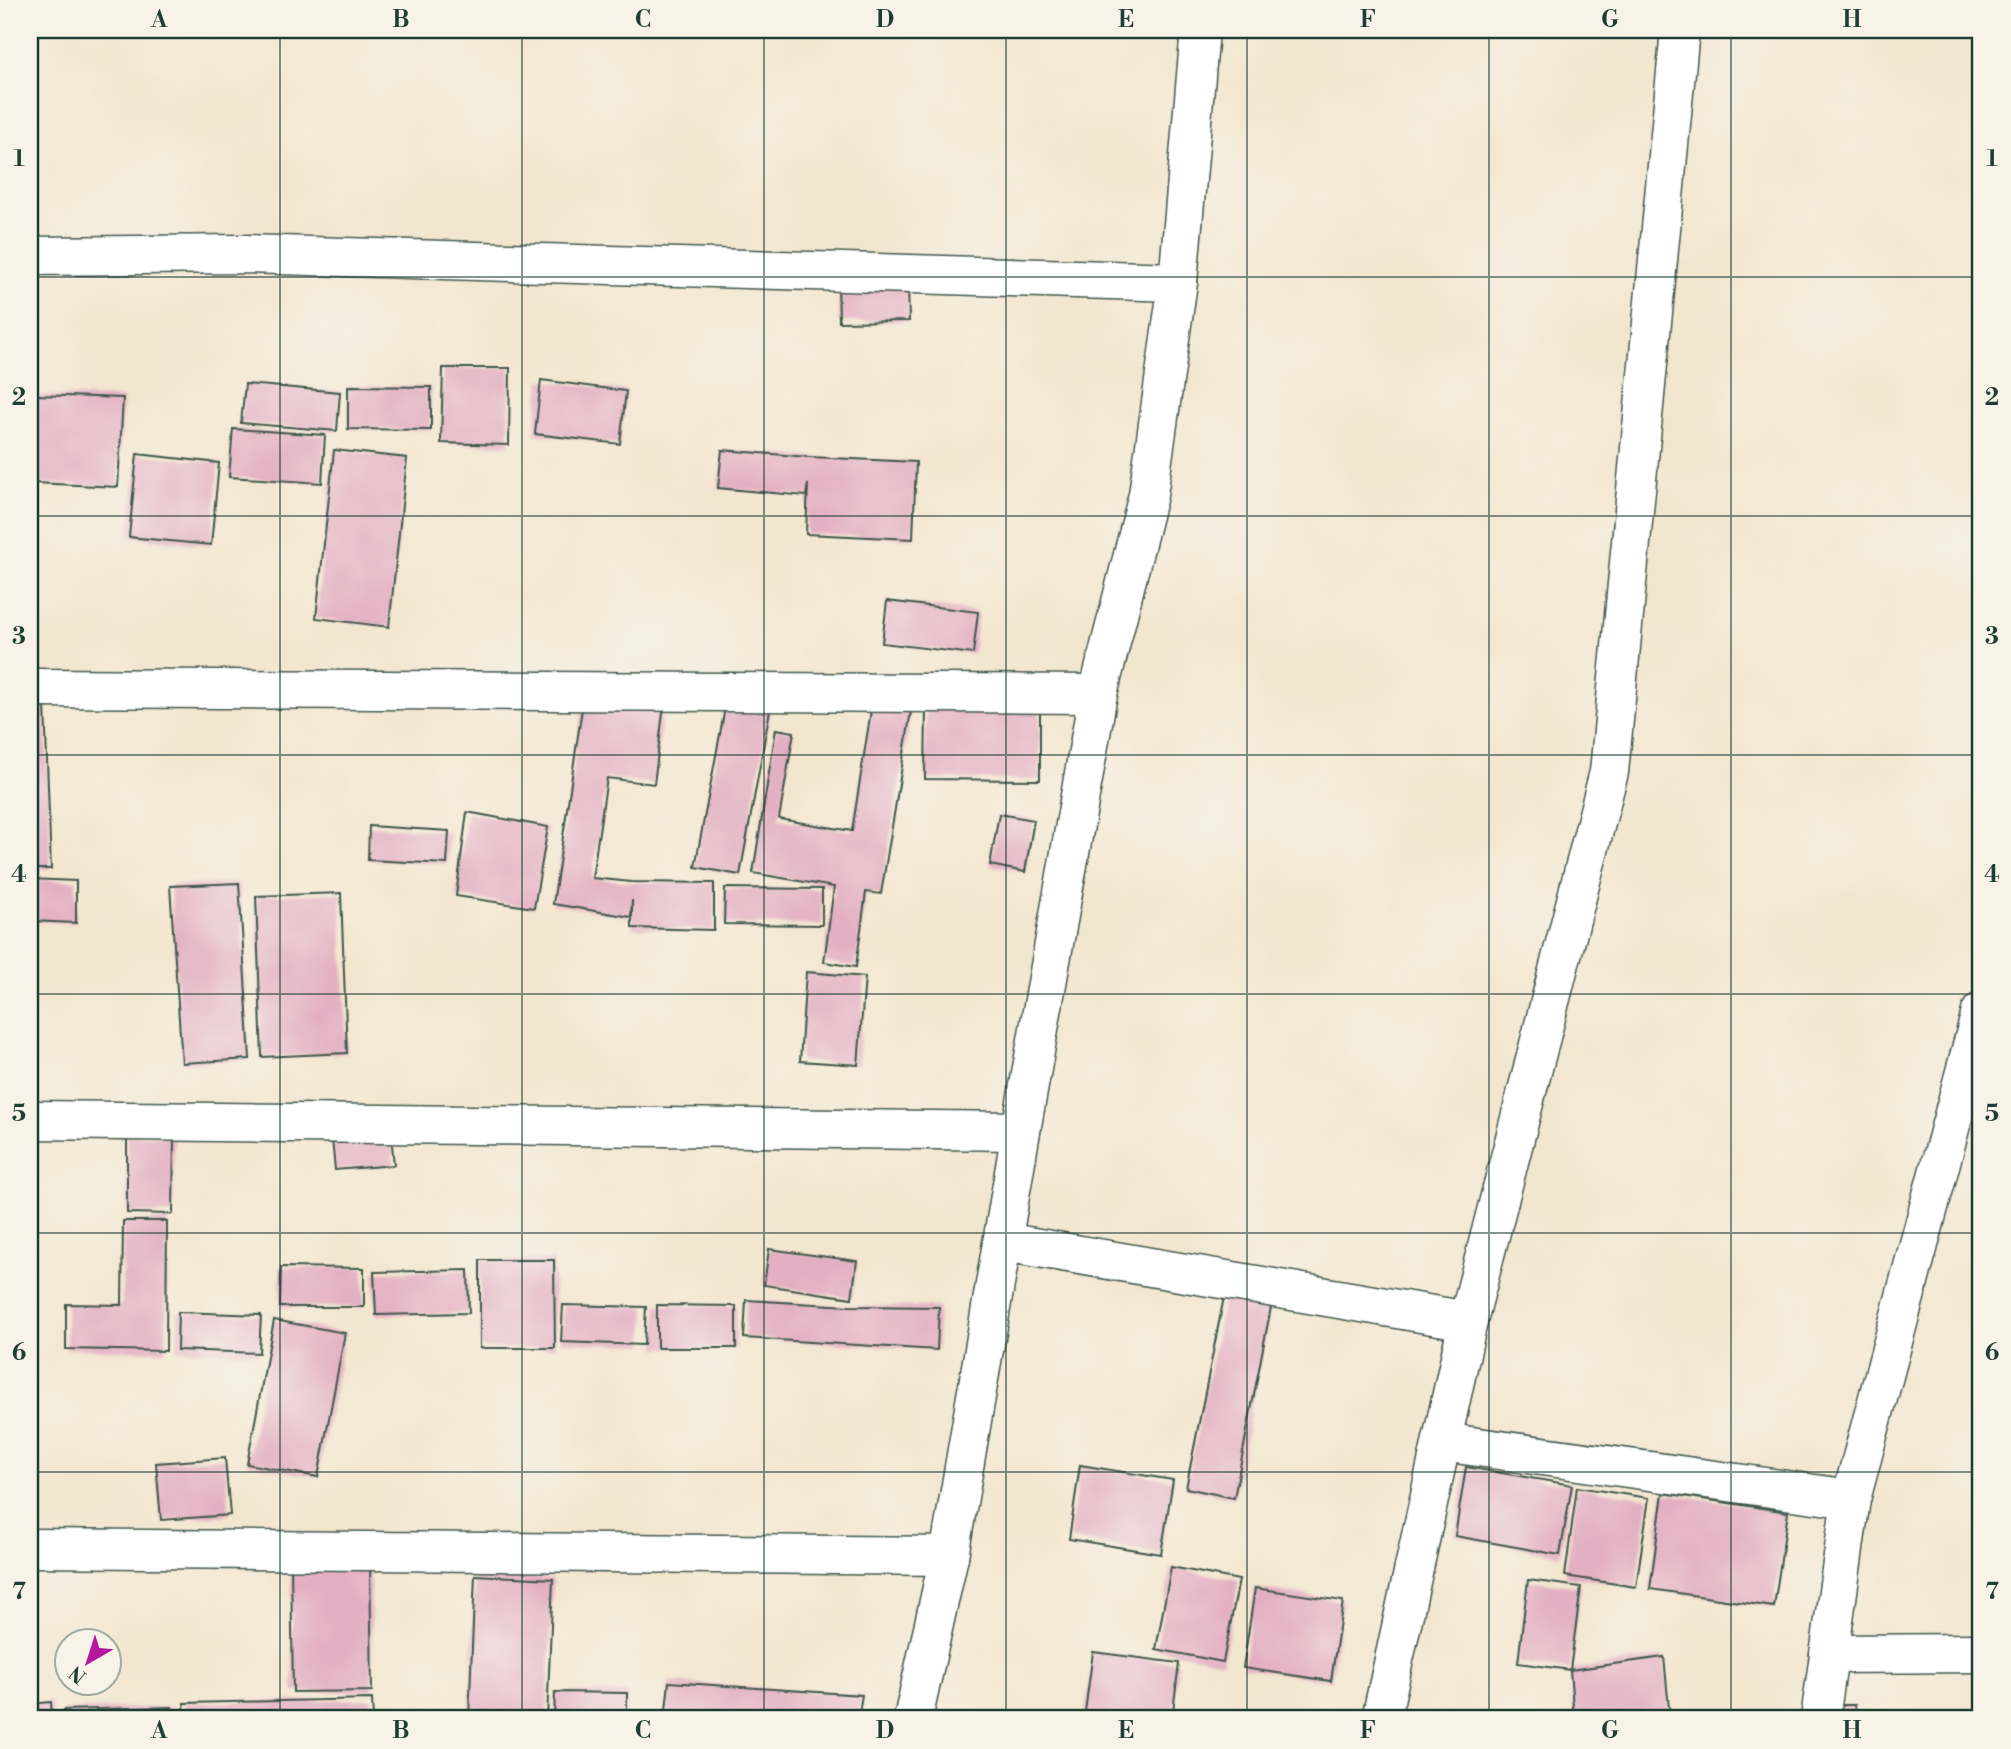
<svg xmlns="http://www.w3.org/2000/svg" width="2011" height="1749" font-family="'Libre Bodoni',serif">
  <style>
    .building { fill: #e3b0c3 }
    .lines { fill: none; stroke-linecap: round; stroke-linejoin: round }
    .minor-casing { stroke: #3f564b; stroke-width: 41 }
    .minor { stroke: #fff; stroke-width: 38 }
    .grid { fill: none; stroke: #1f3d34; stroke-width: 2; stroke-opacity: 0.55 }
    .neatline { fill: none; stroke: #1f3d34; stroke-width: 2.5 }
    .grid-label { font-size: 23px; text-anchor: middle; font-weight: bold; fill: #1f3d34 }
  </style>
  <rect width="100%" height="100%" fill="#f7f3e8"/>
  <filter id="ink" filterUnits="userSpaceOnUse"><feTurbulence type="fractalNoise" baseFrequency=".0143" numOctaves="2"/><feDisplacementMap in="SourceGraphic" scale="14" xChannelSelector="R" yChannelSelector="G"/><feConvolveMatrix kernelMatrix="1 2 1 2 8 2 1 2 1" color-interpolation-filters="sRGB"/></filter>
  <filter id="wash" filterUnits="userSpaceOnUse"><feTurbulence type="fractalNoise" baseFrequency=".00686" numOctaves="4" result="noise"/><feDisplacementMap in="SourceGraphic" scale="28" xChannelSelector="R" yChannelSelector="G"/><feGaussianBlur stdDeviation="1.57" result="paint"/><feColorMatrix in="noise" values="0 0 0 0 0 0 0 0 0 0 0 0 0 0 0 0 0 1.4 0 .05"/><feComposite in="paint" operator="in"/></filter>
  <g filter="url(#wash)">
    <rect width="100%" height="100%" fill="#f3e6cf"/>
    <g id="blocks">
      <g class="building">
        <polygon points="908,281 909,321 839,322 838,282"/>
        <polygon points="443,368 510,368 509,445 441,443"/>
        <polygon points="541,380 626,391 620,444 535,434"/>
        <polygon points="245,384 340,392 337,431 241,423"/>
        <polygon points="348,386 431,387 431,430 348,429"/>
        <polygon points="36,395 123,398 118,487 34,483"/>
        <polygon points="233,429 325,435 322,483 229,477"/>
        <polygon points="334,450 407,458 389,627 316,618"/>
        <polygon points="722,450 809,457 916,462 913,539 806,534 808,484 806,496 718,488"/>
        <polygon points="137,454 219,463 211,545 129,537"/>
        <polygon points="887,601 978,612 973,654 882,643"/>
        <polygon points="584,695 664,705 654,784 607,778 592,878 632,882 714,883 714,930 632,928 632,900 631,917 553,904"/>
        <polygon points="727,697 771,705 740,875 695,867"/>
        <polygon points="872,704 911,711 881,894 866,892 856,967 824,962 834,887 753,873 776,729 794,732 779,819 852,831"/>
        <polygon points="45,705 51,869 30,869 30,706"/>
        <polygon points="926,708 1040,709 1040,780 925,779"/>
        <polygon points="467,812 548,827 534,908 456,896"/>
        <polygon points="999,814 1034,820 1025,872 990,865"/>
        <polygon points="369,826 449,831 447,864 368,860"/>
        <polygon points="30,879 76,881 76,923 30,921"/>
        <polygon points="239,883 250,1059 182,1063 170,886"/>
        <polygon points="725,888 822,889 822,925 724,924"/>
        <polygon points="341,893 347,1053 262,1057 256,896"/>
        <polygon points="806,972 865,977 858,1065 800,1061"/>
        <polygon points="391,1134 394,1165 335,1170 332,1139"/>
        <polygon points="127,1135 174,1136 173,1214 127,1213"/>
        <polygon points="123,1221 167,1221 166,1351 66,1349 66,1304 122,1305"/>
        <polygon points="769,1249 857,1261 852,1298 764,1285"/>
        <polygon points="480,1260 554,1260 555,1348 480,1348"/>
        <polygon points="281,1267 364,1268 364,1307 280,1307"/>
        <polygon points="468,1270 469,1313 376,1315 374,1272"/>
        <polygon points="1224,1297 1271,1307 1234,1498 1186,1488"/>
        <polygon points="746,1300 849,1306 939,1307 937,1350 744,1338"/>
        <polygon points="563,1305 646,1307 644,1345 561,1342"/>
        <polygon points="657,1305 736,1306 736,1348 657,1348"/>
        <polygon points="178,1312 261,1315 259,1353 177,1350"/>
        <polygon points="274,1320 345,1333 318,1477 247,1464"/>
        <polygon points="225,1458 230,1515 161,1520 156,1463"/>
        <polygon points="1080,1465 1173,1480 1161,1554 1069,1539"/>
        <polygon points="1466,1467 1572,1485 1560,1555 1455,1536"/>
        <polygon points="1577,1487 1649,1498 1636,1587 1565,1576"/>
        <polygon points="1663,1493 1788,1512 1774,1607 1650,1589"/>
        <polygon points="370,1562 372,1691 293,1692 291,1563"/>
        <polygon points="1171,1567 1239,1580 1223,1662 1156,1649"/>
        <polygon points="475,1575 553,1579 547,1719 469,1719"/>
        <polygon points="1528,1580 1581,1587 1570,1670 1664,1657 1670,1719 1574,1719 1570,1670 1518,1663"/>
        <polygon points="1255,1588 1343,1601 1331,1681 1243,1668"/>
        <polygon points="1093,1652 1179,1663 1172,1719 1084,1719"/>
        <polygon points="669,1682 862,1695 858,1719 665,1719"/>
        <polygon points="555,1692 627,1693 627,1719 554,1719"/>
        <polygon points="372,1699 373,1719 185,1719 184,1703"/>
        <polygon points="51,1702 52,1719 30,1719 30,1704"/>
        <polygon points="1833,1705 1855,1705 1856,1719 1833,1719"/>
        <polygon points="172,1707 173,1719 64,1719 64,1710"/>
      </g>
    </g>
  </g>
  <g filter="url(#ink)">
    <use href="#blocks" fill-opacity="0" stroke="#3f564b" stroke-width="2"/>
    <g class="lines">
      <g class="minor-casing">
        <g id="minor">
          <polyline points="30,256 245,254 1178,282"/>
          <polyline points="30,688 1098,694"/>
          <polyline points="30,1120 1021,1131"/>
          <polyline points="1003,1242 1468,1321"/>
          <polyline points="1442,1442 1851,1499"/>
          <polyline points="30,1548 949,1556"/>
          <polyline points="1829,1654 1981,1653"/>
          <polyline points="913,1719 949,1556 1021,1131 1098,694 1148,495 1178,282 1200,30"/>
          <polyline points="1381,1719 1468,1321 1609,772 1680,30"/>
          <polyline points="1820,1719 1851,1499 1981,1012"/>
        </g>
      </g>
      <use href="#minor" class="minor"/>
    </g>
  </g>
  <path class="grid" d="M280 30V1719M522 30V1719M764 30V1719M1006 30V1719M1247 30V1719M1489 30V1719M1731 30V1719M30 277H1981M30 516H1981M30 755H1981M30 994H1981M30 1233H1981M30 1472H1981"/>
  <rect width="2011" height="1749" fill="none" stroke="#f7f3e8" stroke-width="77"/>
  <g transform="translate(88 1662) rotate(219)"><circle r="33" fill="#f7f3e8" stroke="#a1aaa0" stroke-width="2"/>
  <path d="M0-5L12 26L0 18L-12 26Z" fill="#b5179e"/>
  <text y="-10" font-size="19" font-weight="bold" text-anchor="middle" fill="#1f3d34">N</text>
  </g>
  <rect x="38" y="38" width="1934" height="1672" class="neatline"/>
  <g class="grid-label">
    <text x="159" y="27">A</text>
    <text x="401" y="27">B</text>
    <text x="643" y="27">C</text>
    <text x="885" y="27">D</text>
    <text x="1126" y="27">E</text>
    <text x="1368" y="27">F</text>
    <text x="1610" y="27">G</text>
    <text x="1852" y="27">H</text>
    <text x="19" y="166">1</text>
    <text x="1992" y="166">1</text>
    <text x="19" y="405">2</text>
    <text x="1992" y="405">2</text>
    <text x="19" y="644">3</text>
    <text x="1992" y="644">3</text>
    <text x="19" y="882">4</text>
    <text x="1992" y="882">4</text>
    <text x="19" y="1121">5</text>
    <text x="1992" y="1121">5</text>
    <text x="19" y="1360">6</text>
    <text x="1992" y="1360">6</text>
    <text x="19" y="1599">7</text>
    <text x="1992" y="1599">7</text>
    <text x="159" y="1738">A</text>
    <text x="401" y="1738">B</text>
    <text x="643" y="1738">C</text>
    <text x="885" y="1738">D</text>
    <text x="1126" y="1738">E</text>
    <text x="1368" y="1738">F</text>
    <text x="1610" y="1738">G</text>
    <text x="1852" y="1738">H</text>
  </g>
</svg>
